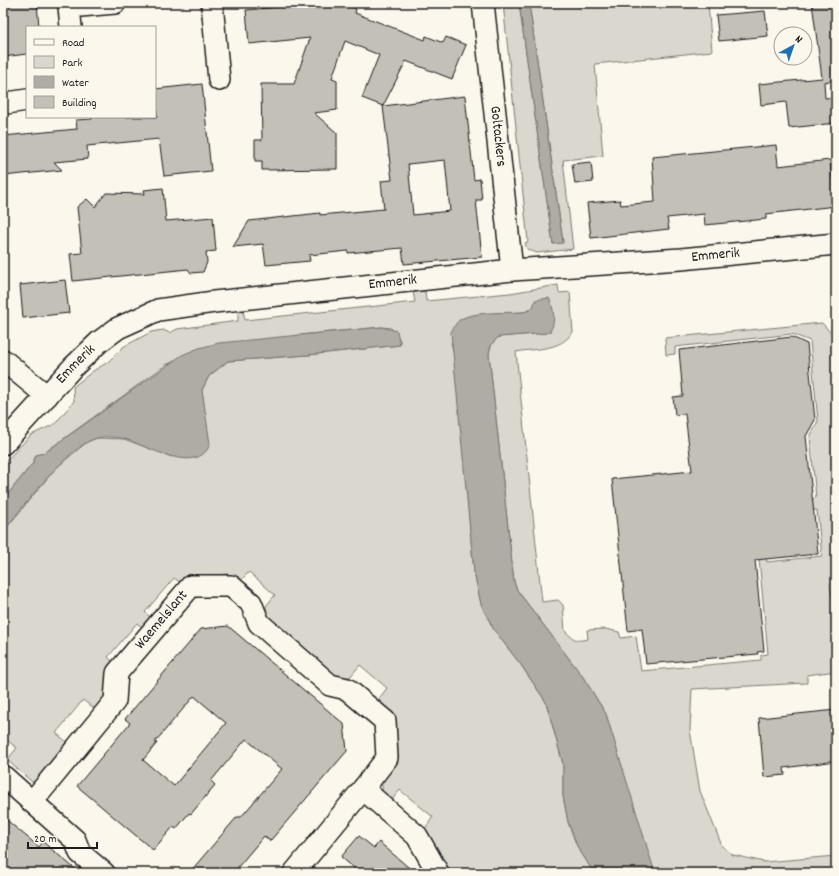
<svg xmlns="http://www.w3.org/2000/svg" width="839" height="876" font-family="Dekko,sans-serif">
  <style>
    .green { fill: #dad7ce; stroke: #7b7a75 }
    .water { fill: #afaca5; stroke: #74726e }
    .building { fill: #c3c0b8; stroke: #1c1c1c; fill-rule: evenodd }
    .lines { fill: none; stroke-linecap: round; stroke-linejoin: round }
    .minor-casing { stroke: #1c1c1c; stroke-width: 24 }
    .minor { stroke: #fbf7ec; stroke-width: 21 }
    .labels { text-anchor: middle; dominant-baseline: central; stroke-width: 4; stroke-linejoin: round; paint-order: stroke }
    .street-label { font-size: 15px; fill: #1c1c1c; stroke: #fbf7ec }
  </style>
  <rect width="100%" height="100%" fill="#fbf7ec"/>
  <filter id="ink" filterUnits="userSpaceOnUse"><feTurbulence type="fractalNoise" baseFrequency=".025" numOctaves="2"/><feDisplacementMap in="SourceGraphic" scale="8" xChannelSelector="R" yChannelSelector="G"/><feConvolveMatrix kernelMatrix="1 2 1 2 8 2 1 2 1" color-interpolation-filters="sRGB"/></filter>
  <g filter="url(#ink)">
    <g class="green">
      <polygon points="503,3 519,3 553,244 563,242 529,3 708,3 712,51 595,64 603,156 563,160 573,249 537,253 527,249 525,243 528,242"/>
      <path d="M558 285 559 293 570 292 573 332C560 351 537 348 516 352L542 602 558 600 563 605 565 631C573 639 576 642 588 639L587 630 606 629 619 632 621 638 636 636 641 671 761 660V655L768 654 759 558 766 557 767 562 822 556 817 510H812L811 499 816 498 810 437 818 421 810 341 792 334 675 347V354L666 355 665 338 822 323 830 332 836 333V583L830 584 832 596 836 595V671L807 675V683L692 689 690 730 700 791 722 846 733 855 764 862 836 856V873H655L652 868 606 714 583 677 517 590 514 582 489 355C490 346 492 342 499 337L547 333 551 331 534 306 530 311 523 312 474 315 451 343 454 353 474 572 481 604 494 630 521 665 546 702 563 764V796L568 822 577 846 594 873H448L424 830 433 817 400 790 391 801 383 798 381 776 396 759 394 714 378 700 387 688 360 665 350 677 336 678 267 620 266 606 275 595 249 572 238 583 228 574 186 577 181 583 174 578 145 612 151 618 143 628 137 623 108 657 113 662 111 698 96 710 83 700 56 733 68 743 40 781 32 782 7 760 17 748 3 737V532L55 469 87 442 97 438 124 439 172 457 204 404 202 390 209 376 228 361 308 355 400 345V340L391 328 382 327 299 335 167 364 44 453 36 455 33 463 3 500V464L31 435 55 424 74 401 73 387 93 371 108 362 123 347 151 332 163 330 170 333 177 329 238 321V310H243L245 320 415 302 413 292 425 291 426 301 510 293Z"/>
    </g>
    <g class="water">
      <polygon points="519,3 529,3 563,243 553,244"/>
      <path d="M549 298C554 307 557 328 547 333L499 337C492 342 490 346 489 355L514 582 517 590 583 677 606 714 655 873H594L577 846 568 822 563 796V764L546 702 521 665 494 630 481 604 474 572 451 332C454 327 456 322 461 319 475 311 507 313 523 312 531 310 534 308 535 300Z"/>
      <path d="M382 327 397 331 400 345 308 355 228 361 209 376 202 390 210 444C198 477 145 445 125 439 117 437 105 436 97 438 70 444 21 509 3 532V500L33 463 36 455 44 453 182 355 199 348 219 343Z"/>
    </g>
    <g class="building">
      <polygon points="5,3 37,3 39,27 27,27 27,54 3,57 3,26 7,25"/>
      <polygon points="324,3 342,3 356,9 355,13 425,40 426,36 443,43 446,37 466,45 452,79 406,61 383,106 362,98 379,55 345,41 332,78 337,80 337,110 314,113 337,133 337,169 262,170 262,161 255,161 255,140 262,140 261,84 294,84 310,38 249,44 246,10"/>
      <polygon points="812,3 836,3 836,27 833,27 836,54 836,80 824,82 825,98 834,97 836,123 789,128 786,102 761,105 759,84 822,78"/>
      <polygon points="765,11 768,36 719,41 716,15"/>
      <polygon points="202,84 211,171 164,176 159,139 87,146 88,159 54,162 62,170 3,176 3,136 77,129 76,120 92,119 92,117 157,117 155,89"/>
      <path d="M465 96 474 180 480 179 482 200H476L482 257 404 264 402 248 348 253V251L309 255 310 261 266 265 263 244 233 247 249 221 320 213V215L384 209 381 181 392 180 383 106ZM445 160 450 211 413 215 408 164Z"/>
      <polygon points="776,145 778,166 830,160 833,185 836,185 836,206 766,214 766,219 705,225 704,214 667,218 669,229 591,238 587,203 620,200 621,205 655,202 652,157"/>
      <polygon points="591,162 593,182 575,184 572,164"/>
      <polygon points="163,188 166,221 213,217 216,251 206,252 207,262 203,272 191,273 188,269 73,281 70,254 82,253 77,207 87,199 95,207 106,193 145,194 144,190"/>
      <polygon points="65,280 69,313 23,318 20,285"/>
      <polygon points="792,337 807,344 815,420 806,436 818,554 755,560 764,651 757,652 758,654 646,664 642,629 628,631 612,479 692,471 685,414 675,415 673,397 683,396 679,350"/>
      <path d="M228 626 344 724 347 751 270 841 264 836 233 873H189L237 817H241L282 769 246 739 211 781 215 785 191 814 189 813 176 829 173 827 153 850 77 786 130 723 125 719 201 629ZM194 696 226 723 174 786 143 760 157 743 155 742Z"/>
      <polygon points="836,710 836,761 784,768 785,775 764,777 759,718"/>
      <polygon points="3,817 39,847 43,842 80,873 3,873"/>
      <polygon points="359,836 374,848 379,842 415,873 360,873 341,857"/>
    </g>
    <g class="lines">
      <g class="minor-casing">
        <g id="minor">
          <polyline points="212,3 219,80"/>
          <path id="s1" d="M483 3 512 270"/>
          <polyline points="71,27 69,7 115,3"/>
          <polyline points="3,100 7,103 27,100"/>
          <polyline points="3,360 47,396"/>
          <path id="s2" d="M3 444 73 367 99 342 118 328 158 310 214 302 512 270 681 259 836 244"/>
          <polyline points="3,776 75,840 80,853 104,873"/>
          <path id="s3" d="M32 802 115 701 117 673 191 586H231L251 603 259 623 330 685 347 689 385 721 387 758 363 789 417 836 438 873"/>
          <polyline points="294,873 363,789"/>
        </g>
      </g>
      <use href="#minor" class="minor"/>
    </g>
  </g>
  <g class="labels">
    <g class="street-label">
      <text stroke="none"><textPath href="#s1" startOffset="134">Goltackers</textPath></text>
      <text stroke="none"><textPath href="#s2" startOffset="768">Emmerik</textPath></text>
      <text stroke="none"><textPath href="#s2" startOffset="444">Emmerik</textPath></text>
      <text stroke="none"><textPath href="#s2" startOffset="108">Emmerik</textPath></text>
      <text stroke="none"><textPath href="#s3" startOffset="228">Waemelslant</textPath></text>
    </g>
  </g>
  <rect width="839" height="876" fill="none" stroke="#fbf7ec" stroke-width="16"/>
  <rect x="8" y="8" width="823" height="860" fill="none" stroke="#1c1c1c" stroke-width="1.5" filter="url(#ink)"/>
  <rect x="26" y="26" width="130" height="92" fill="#fbf7ec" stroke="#a29f99"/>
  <rect x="34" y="39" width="20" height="6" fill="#fbf7ec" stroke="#a29f99"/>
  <text x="62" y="46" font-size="12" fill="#1c1c1c">Road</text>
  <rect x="34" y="56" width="20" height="12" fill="#dad7ce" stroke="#a29f99"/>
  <text x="62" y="66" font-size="12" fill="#1c1c1c">Park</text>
  <rect x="34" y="76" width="20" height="12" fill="#afaca5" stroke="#a29f99"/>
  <text x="62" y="86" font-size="12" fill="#1c1c1c">Water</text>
  <rect x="34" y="96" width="20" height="12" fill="#c3c0b8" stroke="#a29f99"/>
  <text x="62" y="106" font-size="12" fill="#1c1c1c">Building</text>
  <g transform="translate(793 46) rotate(40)"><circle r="19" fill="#fbf7ec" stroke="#a29f99"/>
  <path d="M0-3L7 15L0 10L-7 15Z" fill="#1f6fb2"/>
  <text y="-6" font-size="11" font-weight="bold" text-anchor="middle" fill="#1c1c1c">N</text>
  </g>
  <path d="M28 842v6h69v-6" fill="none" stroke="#1c1c1c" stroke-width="2"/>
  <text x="34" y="842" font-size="12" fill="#1c1c1c" stroke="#fbf7ec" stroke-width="3" paint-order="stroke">20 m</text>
</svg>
